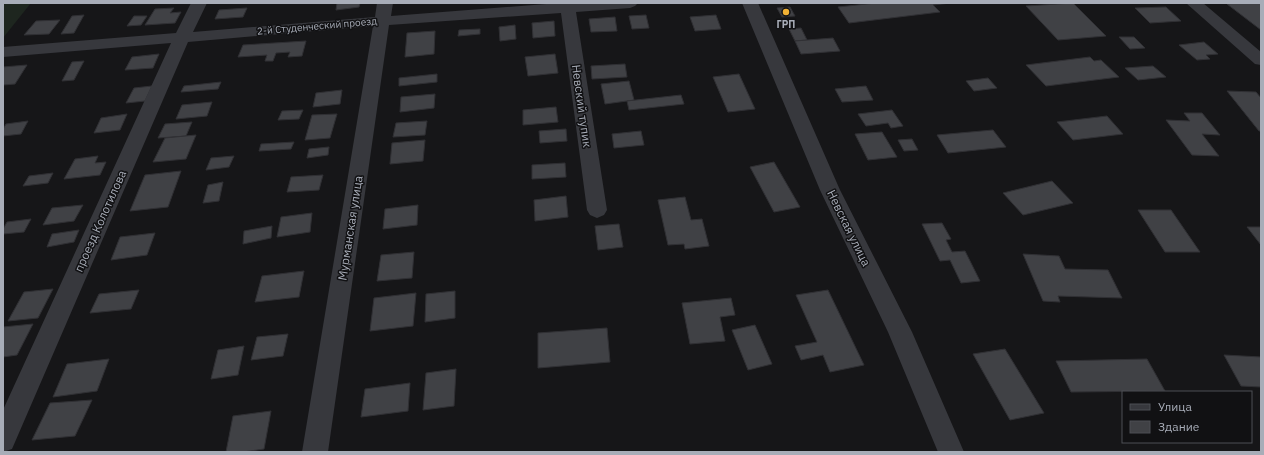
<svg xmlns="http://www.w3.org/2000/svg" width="1264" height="455" font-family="'IBM Plex Sans',sans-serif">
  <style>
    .green { fill: #1e261f }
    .building { fill: #404145; stroke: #303034 }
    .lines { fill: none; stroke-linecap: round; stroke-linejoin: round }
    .minor { fill: #37383d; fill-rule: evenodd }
    .poi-dot { fill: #f2b134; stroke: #111113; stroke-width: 1.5 }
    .labels { text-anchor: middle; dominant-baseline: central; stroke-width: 3; stroke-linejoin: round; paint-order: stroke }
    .far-poi-label { font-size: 10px; font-weight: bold; fill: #a8adb8; stroke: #111113 }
    .far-street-label { font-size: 10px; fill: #a8adb8; stroke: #111113 }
    .street-label { font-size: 12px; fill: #a8adb8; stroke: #111113 }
  </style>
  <rect width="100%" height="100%" fill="#161618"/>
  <polygon class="green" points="3,3 31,3 3,38"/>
  <g class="building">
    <polygon points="337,3 360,3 359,7 336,10"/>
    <polygon points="876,3 951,3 933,5 940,12 849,23 838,7"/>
    <polygon points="1073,3 1106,36 1058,40 1026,6"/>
    <polygon points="1261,3 1261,30 1227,4 1234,3"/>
    <polygon points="790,7 795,16 782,17 777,8"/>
    <polygon points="1166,7 1181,21 1150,23 1135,8"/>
    <polygon points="174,8 170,13 181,12 175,23 145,25 155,9"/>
    <polygon points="247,8 243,17 215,19 219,10"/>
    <polygon points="84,15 74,33 61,34 72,16"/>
    <polygon points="646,15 649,28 632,29 629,16"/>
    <polygon points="716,15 721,29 695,31 690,17"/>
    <polygon points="134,16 147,16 141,25 127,26"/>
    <polygon points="615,17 617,31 591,32 589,19"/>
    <polygon points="60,20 49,34 24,35 36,21"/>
    <polygon points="554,21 555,36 533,38 532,23"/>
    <polygon points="515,25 516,39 500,41 499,27"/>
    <polygon points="801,28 807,40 795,41 789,29"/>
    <polygon points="480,29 480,34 458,36 459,30"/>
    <polygon points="435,31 434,54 405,57 407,33"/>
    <polygon points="1119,37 1134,37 1145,48 1130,49"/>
    <polygon points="833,38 840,51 801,54 795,41"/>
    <polygon points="306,41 302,56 288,57 290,52 276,53 273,61 265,61 267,55 238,57 243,45"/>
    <polygon points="1204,42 1218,54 1206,55 1210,59 1197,60 1179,45"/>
    <polygon points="159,54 153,68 125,70 132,57"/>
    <polygon points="555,54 558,73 528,76 525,57"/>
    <polygon points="1090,57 1094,61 1101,60 1119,77 1046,86 1026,65"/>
    <polygon points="84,61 74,80 62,81 72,62"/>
    <polygon points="625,64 627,77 592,79 591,66"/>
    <polygon points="27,65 15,84 3,85 3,67"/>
    <polygon points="1153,66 1166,77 1138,80 1125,68"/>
    <polygon points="437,74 437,82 399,86 399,78"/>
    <polygon points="739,74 755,109 728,112 713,77"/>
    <polygon points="988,78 997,88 974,91 966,81"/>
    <polygon points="629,81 634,100 605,104 601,84"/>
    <polygon points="221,82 218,89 181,92 184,86"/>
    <polygon points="152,86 145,101 126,103 134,88"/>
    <polygon points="866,86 873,100 842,102 835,89"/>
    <polygon points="342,90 340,104 313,107 316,93"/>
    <polygon points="1227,91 1256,92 1261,98 1261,131 1259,131"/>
    <polygon points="435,94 434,108 400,112 401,97"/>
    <polygon points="681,95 684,104 629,110 627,101"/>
    <polygon points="212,102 207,116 176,119 182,105"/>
    <polygon points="556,107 558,122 523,125 523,110"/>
    <polygon points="303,110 299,119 278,120 282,111"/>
    <polygon points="892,110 903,126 891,128 888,123 866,126 858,114"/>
    <polygon points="1184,113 1202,113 1220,135 1202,134 1219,156 1192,155 1166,120 1190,121"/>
    <polygon points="127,114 120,130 94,133 101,118"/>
    <polygon points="337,114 330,138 305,140 312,115"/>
    <polygon points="1107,116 1123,134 1073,140 1057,122"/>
    <polygon points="28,121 21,134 3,136 3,129 6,124"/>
    <polygon points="427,121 425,135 393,137 396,123"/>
    <polygon points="192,122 186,136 158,138 165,124"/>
    <polygon points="566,129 567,141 540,143 539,131"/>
    <polygon points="993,130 1006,147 948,153 937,135"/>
    <polygon points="641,131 644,145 614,148 612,134"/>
    <polygon points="882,132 897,157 868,160 855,134"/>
    <polygon points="196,135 186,159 153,162 165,138"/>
    <polygon points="912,139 918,150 904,151 898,140"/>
    <polygon points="425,140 423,161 390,164 392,143"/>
    <polygon points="294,142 291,149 259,151 261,144"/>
    <polygon points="329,147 328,155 307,158 309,149"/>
    <polygon points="98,156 95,163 106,162 100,175 64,179 75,159"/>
    <polygon points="234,156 229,167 206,170 211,158"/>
    <polygon points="774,162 800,207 774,212 750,167"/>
    <polygon points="565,163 566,177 532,179 532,165"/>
    <polygon points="181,171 168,207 130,211 145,175"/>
    <polygon points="53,173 48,183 23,186 29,176"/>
    <polygon points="323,175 319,190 287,192 291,177"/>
    <polygon points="1052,181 1073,203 1023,215 1003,193"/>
    <polygon points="223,182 219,201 203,203 208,185"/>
    <polygon points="566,196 568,217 535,221 534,200"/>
    <polygon points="685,197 691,220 702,219 709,246 685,249 684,244 668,245 658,200"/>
    <polygon points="83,205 74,221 43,225 52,208"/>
    <polygon points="418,205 417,225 383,229 385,209"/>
    <polygon points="1138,210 1171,210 1200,252 1165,252"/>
    <polygon points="312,213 310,232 277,237 281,217"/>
    <polygon points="31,219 24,232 3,234 3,229 7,222"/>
    <polygon points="942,223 951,239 946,240 952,252 965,251 980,281 961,283 950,260 940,261 922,224"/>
    <polygon points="619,224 623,247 598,250 595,226"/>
    <polygon points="272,226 271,238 243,244 244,231"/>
    <polygon points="1247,227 1261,227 1261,245"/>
    <polygon points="79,230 74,242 47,247 52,234"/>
    <polygon points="155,233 147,255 111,260 120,237"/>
    <polygon points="414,252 412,278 377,281 381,255"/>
    <polygon points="1023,254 1059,256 1065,269 1108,270 1122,298 1058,296 1060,302 1043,301"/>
    <polygon points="304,271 299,297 255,302 262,276"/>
    <polygon points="53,289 38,318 8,321 24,292"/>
    <polygon points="139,290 131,309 90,313 99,294"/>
    <polygon points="828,290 864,365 830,372 823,355 801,360 795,346 817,342 796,295"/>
    <polygon points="455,291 455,318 425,322 426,294"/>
    <polygon points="416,293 413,326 370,331 374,298"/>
    <polygon points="731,298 735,315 720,317 725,341 690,344 682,303"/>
    <polygon points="33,324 17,355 3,357 3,327"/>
    <polygon points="755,325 772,364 748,370 732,330"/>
    <polygon points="607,328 610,362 538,368 538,333"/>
    <polygon points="288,334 283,356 251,360 257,337"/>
    <polygon points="244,346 238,375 211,379 218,350"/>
    <polygon points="1005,349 1044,413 1010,420 973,354"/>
    <polygon points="1224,355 1261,357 1261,387 1241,386"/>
    <polygon points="109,359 97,391 53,397 67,364"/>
    <polygon points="1147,359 1165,391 1071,392 1056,361"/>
    <polygon points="456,369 454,406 423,410 426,373"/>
    <polygon points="410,383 408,411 361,417 365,389"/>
    <polygon points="92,400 75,436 32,440 50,403"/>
    <polygon points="271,411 264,449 243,452 226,452 233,416"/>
  </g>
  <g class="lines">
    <g class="minor">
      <polygon points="191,3 207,3 193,32 375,17 377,3 393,3 391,16 559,3 638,3 635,6 630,8 576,12 607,210 604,215 597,218 590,215 587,210 561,13 389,25 328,452 302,452 373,26 188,42 12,449 3,452 3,410 171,43 3,57 3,47 176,33"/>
      <polygon points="742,3 758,3 840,190 912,332 964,452 938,452 888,332 820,190"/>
      <polygon points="1186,3 1203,3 1261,52 1261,65 1255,64"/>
    </g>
  </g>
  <circle class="poi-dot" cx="786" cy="12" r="4"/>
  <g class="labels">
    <g class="far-poi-label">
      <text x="786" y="24">ГРП</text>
    </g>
    <g class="far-street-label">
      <text transform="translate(317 26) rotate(-5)">2-й Студенческий проезд</text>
    </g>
    <g class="street-label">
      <text transform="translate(582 106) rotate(82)">Невский тупик</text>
      <text transform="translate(100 221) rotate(-66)">проезд Колотилова</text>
      <text transform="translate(350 228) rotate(-81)">Мурманская улица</text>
      <text transform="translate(849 228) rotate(64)">Невская улица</text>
    </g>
  </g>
  <rect width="1264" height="455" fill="none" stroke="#a8adb8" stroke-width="8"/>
  <rect x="1122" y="391" width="130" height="52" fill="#111113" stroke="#4d4f55"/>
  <rect x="1130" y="404" width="20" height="6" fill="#37383d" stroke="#4d4f55"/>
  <text x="1158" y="411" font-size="12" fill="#a8adb8">Улица</text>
  <rect x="1130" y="421" width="20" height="12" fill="#404145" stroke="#4d4f55"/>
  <text x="1158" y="431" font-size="12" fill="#a8adb8">Здание</text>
</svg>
